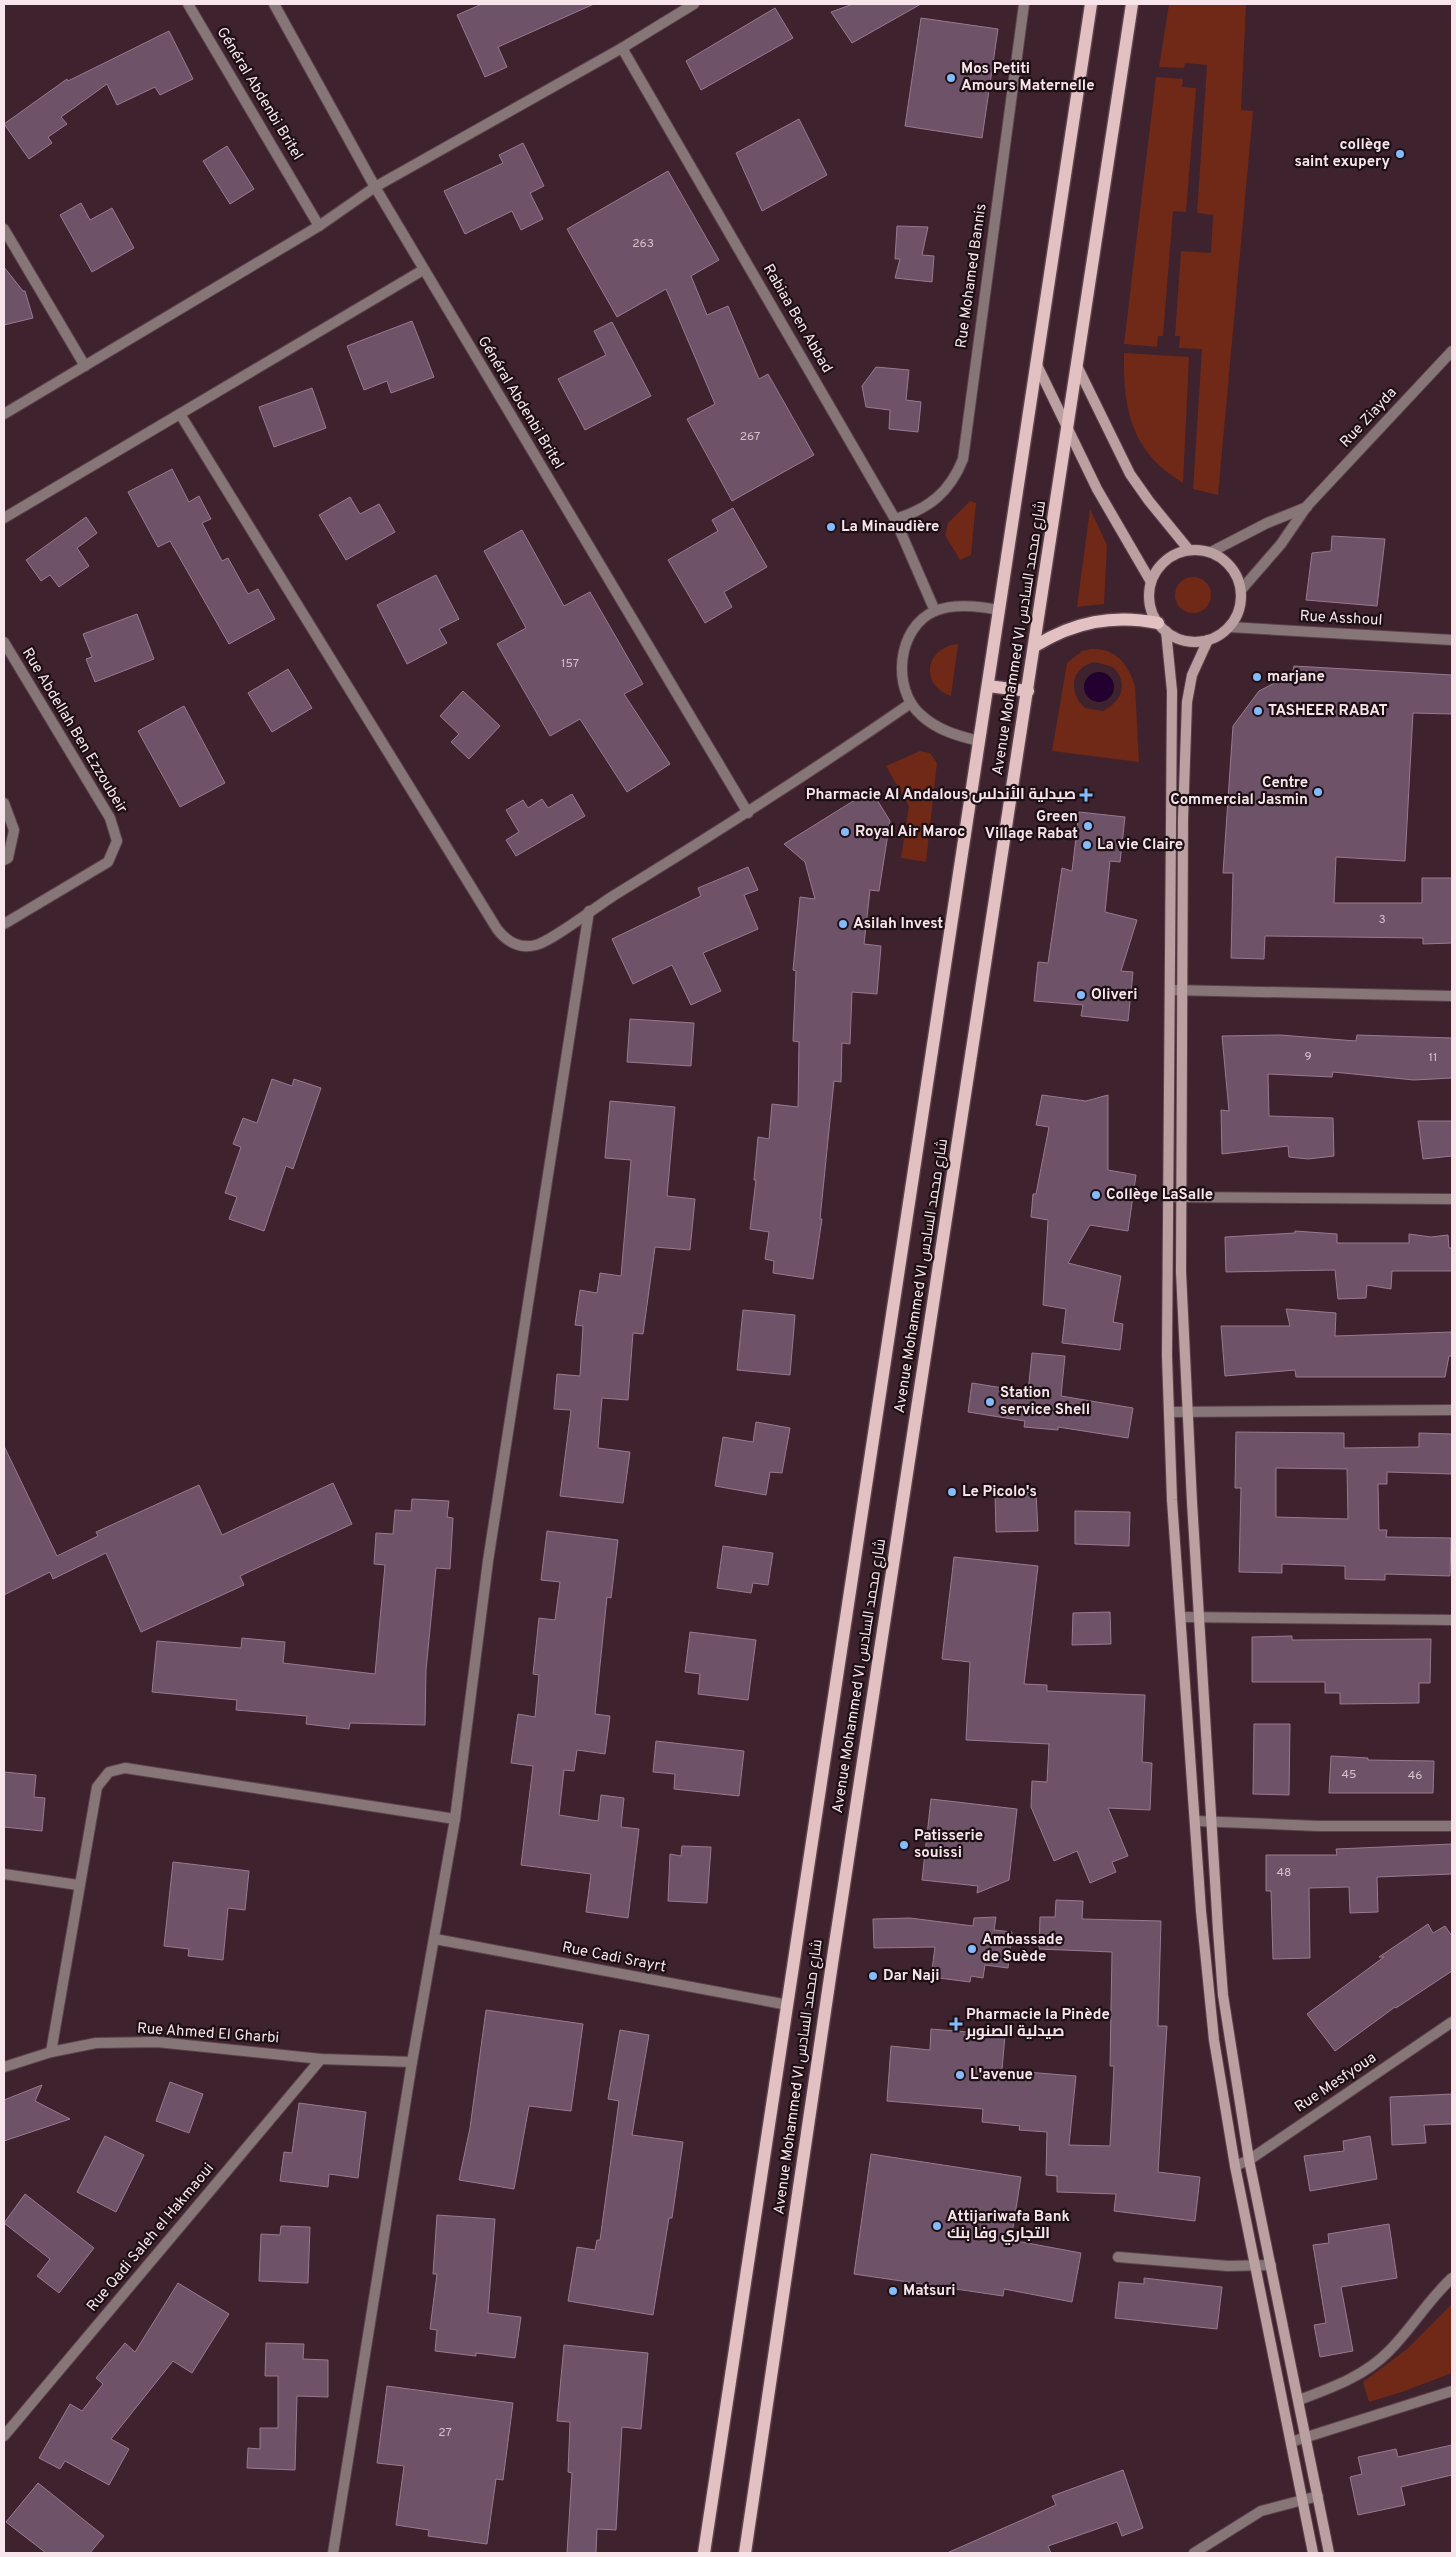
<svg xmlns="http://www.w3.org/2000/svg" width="1456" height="2557" font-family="Overpass,Cairo,sans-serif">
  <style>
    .green { fill: #702817; fill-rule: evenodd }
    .water { fill: #220030 }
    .building { fill: #6e5368; stroke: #977a90; fill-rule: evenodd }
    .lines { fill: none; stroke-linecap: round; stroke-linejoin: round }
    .minor-casing { stroke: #5c414b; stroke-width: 12 }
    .secondary-casing { stroke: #5c414b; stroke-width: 12 }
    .primary-casing { stroke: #5c414b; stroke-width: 15 }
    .minor { stroke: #877677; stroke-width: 10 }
    .secondary { stroke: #bba0a1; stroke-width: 10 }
    .primary { stroke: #e3c0c2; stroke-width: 12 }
    .poi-dot { fill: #86bbfb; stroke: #1d1015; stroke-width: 2 }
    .labels { text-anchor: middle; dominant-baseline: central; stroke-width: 4.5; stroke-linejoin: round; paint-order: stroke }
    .number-label { font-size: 12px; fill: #d6c0ca }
    .poi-label { font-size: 15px; font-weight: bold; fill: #f8e4eb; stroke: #1d1015; text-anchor: start }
    .street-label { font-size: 15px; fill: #f8e4eb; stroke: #1d1015 }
  </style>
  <rect width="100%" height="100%" fill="#3e222d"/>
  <g class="green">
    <polygon points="1169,4 1246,4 1241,110 1253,111 1218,495 1193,489 1202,349 1179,348 1180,336 1175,336 1181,251 1211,253 1213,215 1197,213 1207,65 1185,63 1184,68 1159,67"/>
    <polygon points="1156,77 1183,79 1182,87 1196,88 1186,212 1173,211 1163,336 1158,336 1157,347 1124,344"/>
    <path d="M1124 353 1189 357 1183 483C1131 452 1123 410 1124 353Z"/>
    <polygon points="970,501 976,503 971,555 960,560 945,535 948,523"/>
    <polygon points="1090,509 1107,545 1104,604 1077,607"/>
    <circle cx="1193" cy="595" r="18"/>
    <path d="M958 644 951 696C919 685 925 647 958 644Z"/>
    <path d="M1091 649C1116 648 1128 664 1135 686L1139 762 1052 751 1067 663 1082 651ZM1095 662 1113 667C1129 684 1122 701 1103 711L1085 708C1068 693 1070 667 1095 662Z"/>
    <polygon points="920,751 930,753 937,763 926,862 901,858 909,806 886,766"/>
    <polygon points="1452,2304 1452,2373 1402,2392 1369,2402 1363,2382 1407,2349"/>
  </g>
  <circle class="water" cx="1099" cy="687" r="15"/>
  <g class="building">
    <polygon points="482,4 594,4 498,47 507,67 485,77 457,15"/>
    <polygon points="853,4 921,4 852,43 831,12"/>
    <polygon points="775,8 793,38 701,90 686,61"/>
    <polygon points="921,18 998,29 982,138 905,126"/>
    <polygon points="169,31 193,79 160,95 155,87 117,105 107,84 61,117 67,124 48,137 52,143 29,159 4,124 67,79 68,81"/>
    <polygon points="799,119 827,175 762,211 736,153"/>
    <polygon points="523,143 544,186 530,193 543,219 521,230 512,211 465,234 444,191 503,163 499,155"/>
    <polygon points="227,146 254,189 230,204 203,161"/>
    <polygon points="668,171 719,260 691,276 707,315 728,306 759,379 768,374 814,455 732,501 687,419 715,404 666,289 617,317 567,229"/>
    <polygon points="81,203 90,220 112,208 134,248 92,272 60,215"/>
    <polygon points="897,226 928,227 922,255 934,256 932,282 895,278 900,259 895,259"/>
    <polygon points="4,267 23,291 25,291 33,318 4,325"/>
    <polygon points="412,321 434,377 391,393 387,381 364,390 347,346"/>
    <polygon points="612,322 651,396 585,430 558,379 606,355 594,331"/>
    <polygon points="876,367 909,370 906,400 921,402 918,432 889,429 890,410 866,407 862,386"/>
    <polygon points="312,388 326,428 274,447 259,407"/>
    <polygon points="172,469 189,502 199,496 211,519 202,523 222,561 228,558 248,594 258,589 275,619 229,644 170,541 158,547 128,492"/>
    <polygon points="350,497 360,514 379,504 395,532 346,560 319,515"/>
    <polygon points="733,508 767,567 724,592 732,607 705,623 668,560 718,531 712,520"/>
    <polygon points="86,517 97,533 77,548 89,566 59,587 50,575 41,581 26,560"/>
    <polygon points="522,530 564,606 590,592 643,684 624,694 670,764 627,792 580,719 550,736 497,644 526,628 484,551"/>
    <polygon points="1332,536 1385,539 1377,606 1306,600 1312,553 1331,551"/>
    <polygon points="436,575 459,619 439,629 447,643 407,664 377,605"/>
    <polygon points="137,614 154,659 95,682 86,659 92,657 83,634"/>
    <polygon points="1294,666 1452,675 1452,714 1413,713 1405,861 1336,857 1334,903 1422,903 1422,878 1452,878 1452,943 1423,944 1423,938 1265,936 1264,959 1231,958 1233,873 1223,873 1233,726 1259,691 1292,674"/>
    <polygon points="288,669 312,708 272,732 248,693"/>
    <polygon points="463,691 500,726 469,759 451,742 459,734 440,716"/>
    <polygon points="184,706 225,783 180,807 138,731"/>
    <polygon points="871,790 890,821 879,891 870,890 864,944 881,946 877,994 852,992 850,1044 842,1043 841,1082 834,1081 820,1219 822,1219 813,1279 773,1273 774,1261 765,1259 769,1232 750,1229 756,1180 754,1180 758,1137 769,1139 772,1104 798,1107 799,1042 793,1041 796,971 793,970 800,897 815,899 805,862 784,844"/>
    <polygon points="572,794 585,816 516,856 506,840 519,832 506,810 523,800 528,808 542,799 548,808"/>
    <polygon points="1079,812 1125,817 1120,862 1110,861 1105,912 1137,920 1121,971 1133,972 1128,1021 1081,1016 1083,1005 1034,1001 1038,962 1048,963 1062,868 1072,871"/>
    <polygon points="748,867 758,890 744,895 758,929 703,953 721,991 691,1005 672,965 633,984 612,939 701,896 698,888"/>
    <polygon points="630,1019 694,1023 691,1066 627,1062"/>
    <polygon points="1280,1035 1356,1041 1357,1035 1452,1038 1452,1078 1414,1080 1333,1072 1332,1077 1268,1074 1269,1116 1333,1118 1334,1156 1308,1159 1289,1157 1288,1146 1222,1154 1221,1110 1229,1111 1222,1036"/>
    <polygon points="272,1079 292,1086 294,1079 321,1088 293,1169 286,1166 264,1231 229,1219 237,1197 225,1193 241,1147 233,1144 243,1118 257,1123"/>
    <polygon points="1042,1095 1086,1101 1108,1095 1108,1170 1136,1175 1128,1231 1090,1225 1068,1263 1121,1276 1113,1322 1123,1324 1120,1350 1062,1343 1066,1309 1043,1305 1048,1220 1031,1217 1033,1194 1036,1194 1049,1127 1036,1125"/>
    <polygon points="610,1101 675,1107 667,1196 695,1199 690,1250 655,1247 643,1334 633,1333 628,1400 602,1398 598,1448 630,1452 623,1503 560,1496 571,1410 554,1409 557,1374 580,1376 583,1326 575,1325 580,1290 597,1293 600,1273 621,1276 631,1160 605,1158"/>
    <polygon points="1418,1121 1452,1121 1452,1156 1423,1159"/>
    <polygon points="1295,1231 1337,1234 1337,1243 1409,1243 1409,1234 1431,1237 1448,1235 1449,1248 1452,1248 1452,1271 1392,1271 1391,1289 1367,1285 1366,1298 1338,1299 1335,1270 1226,1272 1225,1237 1295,1233"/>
    <polygon points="1286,1309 1336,1313 1335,1336 1452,1332 1452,1356 1449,1356 1445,1377 1296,1377 1295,1370 1225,1376 1221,1326 1290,1326"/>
    <polygon points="743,1310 795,1315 790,1375 737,1370"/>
    <polygon points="1032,1353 1065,1356 1061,1396 1133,1408 1128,1438 1058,1427 1058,1430 1024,1427 1025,1421 968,1412 972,1383 1028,1392"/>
    <polygon points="756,1422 790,1428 782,1473 770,1472 766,1495 715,1486 723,1437 753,1442"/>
    <path d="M1236 1432 1344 1433V1448L1419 1447V1433L1452 1434V1474L1387 1472V1484H1378L1379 1530H1387L1386 1537 1451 1538 1450 1576 1385 1574V1580L1345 1579V1566L1282 1564V1573L1239 1572 1241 1488H1235ZM1276 1468 1347 1469 1348 1519 1276 1517Z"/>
    <polygon points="4,1446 57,1556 98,1536 96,1532 199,1485 222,1535 333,1483 352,1524 240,1576 244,1585 141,1632 106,1553 53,1579 50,1572 4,1595"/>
    <polygon points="1036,1492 1038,1531 996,1532 995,1494"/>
    <polygon points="412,1499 449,1501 447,1517 453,1518 450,1569 436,1568 426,1670 425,1725 350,1723 349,1729 306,1724 307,1716 236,1710 237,1700 152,1692 157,1641 241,1648 242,1638 285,1642 283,1663 375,1674 385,1565 374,1564 376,1533 393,1534 395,1510 411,1511"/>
    <polygon points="1075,1511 1130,1512 1129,1546 1075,1544"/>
    <polygon points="547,1531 618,1540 611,1598 607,1597 595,1714 610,1716 605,1754 577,1750 574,1771 564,1770 559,1815 598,1821 601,1795 624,1798 621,1827 639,1829 628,1918 586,1912 591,1874 521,1865 533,1766 511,1763 518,1714 535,1717 539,1675 533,1674 539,1618 555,1620 560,1582 541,1580"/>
    <polygon points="723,1546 773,1553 768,1585 753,1583 751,1593 717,1588"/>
    <polygon points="954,1557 1038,1566 1024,1684 1047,1685 1047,1691 1145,1695 1142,1762 1152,1763 1150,1810 1108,1808 1128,1856 1112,1862 1116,1872 1090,1883 1077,1851 1054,1861 1031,1807 1032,1781 1047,1782 1049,1744 966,1740 970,1662 942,1659"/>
    <polygon points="1110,1612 1111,1644 1072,1645 1073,1613"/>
    <polygon points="690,1632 756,1640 748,1700 698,1694 700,1674 685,1672"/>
    <polygon points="1292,1636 1292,1640 1431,1639 1430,1683 1419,1683 1419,1703 1340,1704 1340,1693 1325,1693 1325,1682 1252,1682 1252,1637"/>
    <polygon points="1254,1724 1290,1724 1289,1795 1253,1794"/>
    <polygon points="656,1741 744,1751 739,1796 674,1789 675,1774 653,1772"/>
    <polygon points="1331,1756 1368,1758 1368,1760 1434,1761 1433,1793 1329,1793"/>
    <polygon points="4,1772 36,1775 34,1797 45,1798 42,1831 4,1827"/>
    <polygon points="931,1799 1017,1809 1009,1880 977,1893 978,1886 922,1880"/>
    <polygon points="1452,1844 1452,1874 1377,1877 1378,1912 1350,1913 1349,1887 1309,1888 1310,1958 1273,1959 1271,1891 1266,1891 1266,1855 1337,1855 1336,1849"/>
    <polygon points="682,1846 711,1847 707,1903 668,1901 670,1854 681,1856"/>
    <polygon points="173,1862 249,1871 245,1910 228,1908 223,1960 188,1956 189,1949 164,1946"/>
    <polygon points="1056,1900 1083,1901 1082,1919 1161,1921 1158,2026 1167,2026 1158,2172 1200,2177 1195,2221 1114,2211 1116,2194 1057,2192 1057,2176 1046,2175 1047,2132 1019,2130 1020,2126 982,2122 983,2109 887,2101 891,2046 930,2050 931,2029 1005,2035 1002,2070 1076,2076 1069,2145 1110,2146 1114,2066 1110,2066 1112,1952 1039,1949 1040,1917 1055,1917"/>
    <polygon points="996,1917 994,1930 1012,1932 1008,1968 985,1965 983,1978 971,1976 970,1982 931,1977 935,1947 874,1948 873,1919 910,1918 973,1926 974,1918"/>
    <polygon points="1428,1924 1433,1933 1445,1926 1452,1936 1452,1971 1396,2008 1395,2007 1335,2051 1307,2014 1384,1957 1379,1957"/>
    <polygon points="486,2010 583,2024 571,2111 529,2106 514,2189 459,2180 470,2128"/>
    <polygon points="620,2030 649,2035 632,2135 683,2142 672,2218 669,2218 653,2315 568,2301 577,2247 595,2250 597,2240 600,2240 619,2101 608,2099"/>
    <polygon points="170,2082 203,2094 189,2133 156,2121"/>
    <polygon points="42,2085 35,2101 70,2119 4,2141 4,2100"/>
    <polygon points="1452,2094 1452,2124 1424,2125 1426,2143 1392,2145 1390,2097"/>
    <polygon points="299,2103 366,2112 358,2178 329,2174 328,2187 280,2181 284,2152 292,2153"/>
    <polygon points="105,2136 144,2155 116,2212 77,2192"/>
    <polygon points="1370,2136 1377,2179 1310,2191 1304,2156 1344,2151 1343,2141"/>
    <polygon points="871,2154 1021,2177 1011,2240 1081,2253 1072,2302 1004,2289 1003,2296 854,2274"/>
    <polygon points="25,2194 94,2248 59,2293 37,2276 50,2259 4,2223"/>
    <polygon points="437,2215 495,2219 488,2313 521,2317 515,2358 476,2353 476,2356 435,2351 437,2330 430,2329 437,2274 433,2274"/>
    <polygon points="1389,2224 1397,2278 1341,2287 1353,2351 1320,2357 1314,2325 1326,2323 1313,2245 1329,2243 1328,2234"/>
    <polygon points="281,2226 310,2227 308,2283 259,2281 261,2234 280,2235"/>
    <polygon points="1144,2278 1222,2287 1217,2329 1115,2318 1119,2282 1144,2284"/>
    <polygon points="178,2283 229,2314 192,2373 173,2361 111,2439 129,2449 109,2485 65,2461 60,2469 39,2458 70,2404 82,2411 103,2384 96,2378 125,2343 135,2352"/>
    <polygon points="266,2343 304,2344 303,2359 328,2360 328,2397 297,2396 295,2470 247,2468 248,2448 260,2449 260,2428 278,2428 278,2376 265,2376"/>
    <polygon points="564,2345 648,2353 641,2429 622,2427 616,2530 597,2529 596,2553 567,2553 572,2473 568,2472 570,2422 557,2421"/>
    <polygon points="387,2386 513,2403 503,2480 496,2479 487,2544 428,2536 429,2530 396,2525 404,2466 377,2463"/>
    <polygon points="1452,2445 1452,2475 1401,2487 1405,2505 1358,2515 1350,2477 1362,2474 1358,2457 1396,2449 1398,2457"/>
    <polygon points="1123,2470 1143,2528 1122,2536 1117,2522 1048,2546 1051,2553 947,2553 1056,2505 1052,2496"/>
    <polygon points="38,2483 104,2536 90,2553 46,2553 6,2522"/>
  </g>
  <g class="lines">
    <g class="minor-casing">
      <g id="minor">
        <polyline points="188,4 319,226"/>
        <polyline points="274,4 375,187 748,813"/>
        <polyline points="622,48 895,519 935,611"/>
        <polyline points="4,229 85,366"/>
        <polyline points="4,414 319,226 375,187 622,48 694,4"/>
        <path d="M180 414 497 929C507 942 520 949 536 945 552 941 596 907 613 896 714 834 813 771 911 703"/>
        <polyline points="4,518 423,270"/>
        <path d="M895 519C929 509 950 492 963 459L1024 4"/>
        <polyline points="1211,552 1267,523 1307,507"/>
        <polyline points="1241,590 1281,544 1307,506 1452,351"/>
        <polyline points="1229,627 1452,640"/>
        <polyline points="4,642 110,818 117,841 108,862 4,924"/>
        <path d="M979 741C958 736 937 730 921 715 891 689 897 627 935 611 955 603 979 606 999 610"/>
        <polyline points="4,803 14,830 8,858 4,860"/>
        <polyline points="1171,990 1452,996"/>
        <polyline points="1168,1197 1452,1199"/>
        <polyline points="1169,1412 1452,1410"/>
        <polyline points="1181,1617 1452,1620"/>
        <polyline points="1196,1821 1318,1826 1452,1826"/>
        <polyline points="4,1874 78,1885"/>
        <polyline points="435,1939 788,2005"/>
        <polyline points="51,2052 97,1787 109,1772 125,1768 455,1819"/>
        <polyline points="4,2067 51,2052 96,2043 157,2042 321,2059 412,2062"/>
        <polyline points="1235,2166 1249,2160 1452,2022"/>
        <polyline points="1118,2257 1228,2266 1271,2265"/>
        <path d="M1299 2400C1331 2388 1365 2376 1389 2351 1412 2328 1428 2300 1452 2278"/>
        <polyline points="4,2436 321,2059"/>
        <polyline points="1291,2442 1452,2391"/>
        <polyline points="333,2553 412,2062 455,1819 488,1561 589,911"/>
        <polyline points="1194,2553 1261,2511 1318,2496"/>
      </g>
    </g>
    <g class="secondary-casing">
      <g id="secondary">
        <polyline points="1036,363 1097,489 1151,582"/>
        <polyline points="1077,366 1130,474 1149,501 1189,550"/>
        <circle cx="1195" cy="596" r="46"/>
        <polyline points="1166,631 1172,691 1167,1356 1172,1500 1201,1911 1214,2040 1235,2166 1313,2553"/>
        <polyline points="1208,640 1192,675 1187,702 1183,819 1181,1272 1192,1502 1218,1930 1223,1995 1249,2160 1329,2553"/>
      </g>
    </g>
    <g class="primary-casing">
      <g id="primary">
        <path d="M1035 646C1074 622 1113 614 1158 623"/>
        <polyline points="988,686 1028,691"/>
        <polyline points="704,2553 1091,4"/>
        <polyline points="745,2553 833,1957 1132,4"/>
      </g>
    </g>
    <use href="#minor" class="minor"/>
    <use href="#secondary" class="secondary"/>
    <use href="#primary" class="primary"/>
  </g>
  <g class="poi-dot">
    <circle cx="951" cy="78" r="5"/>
    <circle cx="1400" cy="154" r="5"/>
    <circle cx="831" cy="527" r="5"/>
    <circle cx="1257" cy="677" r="5"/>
    <circle cx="1258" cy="711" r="5"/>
    <circle cx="1318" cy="792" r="5"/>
    <path d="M1083.5 787.5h5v5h5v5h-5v5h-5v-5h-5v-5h5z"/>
    <circle cx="1088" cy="826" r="5"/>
    <circle cx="845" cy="832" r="5"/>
    <circle cx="1087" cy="845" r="5"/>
    <circle cx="843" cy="924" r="5"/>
    <circle cx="1081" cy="995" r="5"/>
    <circle cx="1096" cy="1195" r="5"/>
    <circle cx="990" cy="1402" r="5"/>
    <circle cx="952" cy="1492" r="5"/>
    <circle cx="904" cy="1845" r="5"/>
    <circle cx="972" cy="1949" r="5"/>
    <circle cx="873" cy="1976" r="5"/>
    <path d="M953.5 2016.5h5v5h5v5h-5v5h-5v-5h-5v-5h5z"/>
    <circle cx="960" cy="2075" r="5"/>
    <circle cx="937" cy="2226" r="5"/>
    <circle cx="893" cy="2291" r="5"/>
  </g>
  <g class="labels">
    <g class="number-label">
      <text x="643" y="244">263</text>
      <text x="750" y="437">267</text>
      <text x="570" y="664">157</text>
      <text x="1382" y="920">3</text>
      <text x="1308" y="1057">9</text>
      <text x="1433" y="1058">11</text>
      <text x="1349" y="1775">45</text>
      <text x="1415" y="1776">46</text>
      <text x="1284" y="1873">48</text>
      <text x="445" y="2433">27</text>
    </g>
    <g class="poi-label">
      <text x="961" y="69">Mos Petiti<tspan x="961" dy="17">Amours Maternelle</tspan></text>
      <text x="1390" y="145" text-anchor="end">collège<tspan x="1390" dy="17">saint exupery</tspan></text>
      <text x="841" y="527">La Minaudière</text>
      <text x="1267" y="677">marjane</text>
      <text x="1268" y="711">TASHEER RABAT</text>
      <text x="1308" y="783" text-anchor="end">Centre<tspan x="1308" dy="17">Commercial Jasmin</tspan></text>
      <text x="1076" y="795" text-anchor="end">Pharmacie Al Andalous صيدلية الأندلس</text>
      <text x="1078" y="817" text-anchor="end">Green<tspan x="1078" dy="17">Village Rabat</tspan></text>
      <text x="855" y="832">Royal Air Maroc</text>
      <text x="1097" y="845">La vie Claire</text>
      <text x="853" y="924">Asilah Invest</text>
      <text x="1091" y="995">Oliveri</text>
      <text x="1106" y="1195">Collège LaSalle</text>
      <text x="1000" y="1393">Station<tspan x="1000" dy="17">service Shell</tspan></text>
      <text x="962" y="1492">Le Picolo's</text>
      <text x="914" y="1836">Patisserie<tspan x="914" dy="17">souissi</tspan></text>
      <text x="982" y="1940">Ambassade<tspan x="982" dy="17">de Suède</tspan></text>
      <text x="883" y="1976">Dar Naji</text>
      <text x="966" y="2015">Pharmacie la Pinède<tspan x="966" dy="17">صيدلية الصنوبر</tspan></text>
      <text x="970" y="2075">L'avenue</text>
      <text x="947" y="2217">Attijariwafa Bank<tspan x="947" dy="17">التجاري وفا بنك</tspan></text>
      <text x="903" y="2291">Matsuri</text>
    </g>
    <g class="street-label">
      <text transform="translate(259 94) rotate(59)">Général Abdenbi Britel</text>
      <text transform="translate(972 276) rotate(-82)">Rue Mohamed Bannis</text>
      <text transform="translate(797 319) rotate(60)">Rabiaa Ben Abbad</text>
      <text transform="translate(520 403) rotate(59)">Général Abdenbi Britel</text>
      <text transform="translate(1369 418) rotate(-47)">Rue Ziayda</text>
      <text transform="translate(1341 619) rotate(3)">Rue Asshoul</text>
      <text transform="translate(1020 638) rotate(-81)">Avenue Mohammed VI شارع محمد السادس</text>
      <text transform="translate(74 731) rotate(59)">Rue Abdellah Ben Ezzoubeir</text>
      <text transform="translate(922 1276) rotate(-81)">Avenue Mohammed VI شارع محمد السادس</text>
      <text transform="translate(860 1676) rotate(-81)">Avenue Mohammed VI شارع محمد السادس</text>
      <text transform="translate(614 1958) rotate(11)">Rue Cadi Srayrt</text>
      <text transform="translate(208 2034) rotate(4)">Rue Ahmed El Gharbi</text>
      <text transform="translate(799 2077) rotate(-82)">Avenue Mohammed VI شارع محمد السادس</text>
      <text transform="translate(1336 2083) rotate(-34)">Rue Mesfyoua</text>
      <text transform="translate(151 2238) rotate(-50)">Rue Qadi Saleh el Hakmaoui</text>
    </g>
  </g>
  <rect width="1456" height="2557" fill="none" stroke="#f8e4eb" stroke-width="10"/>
</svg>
